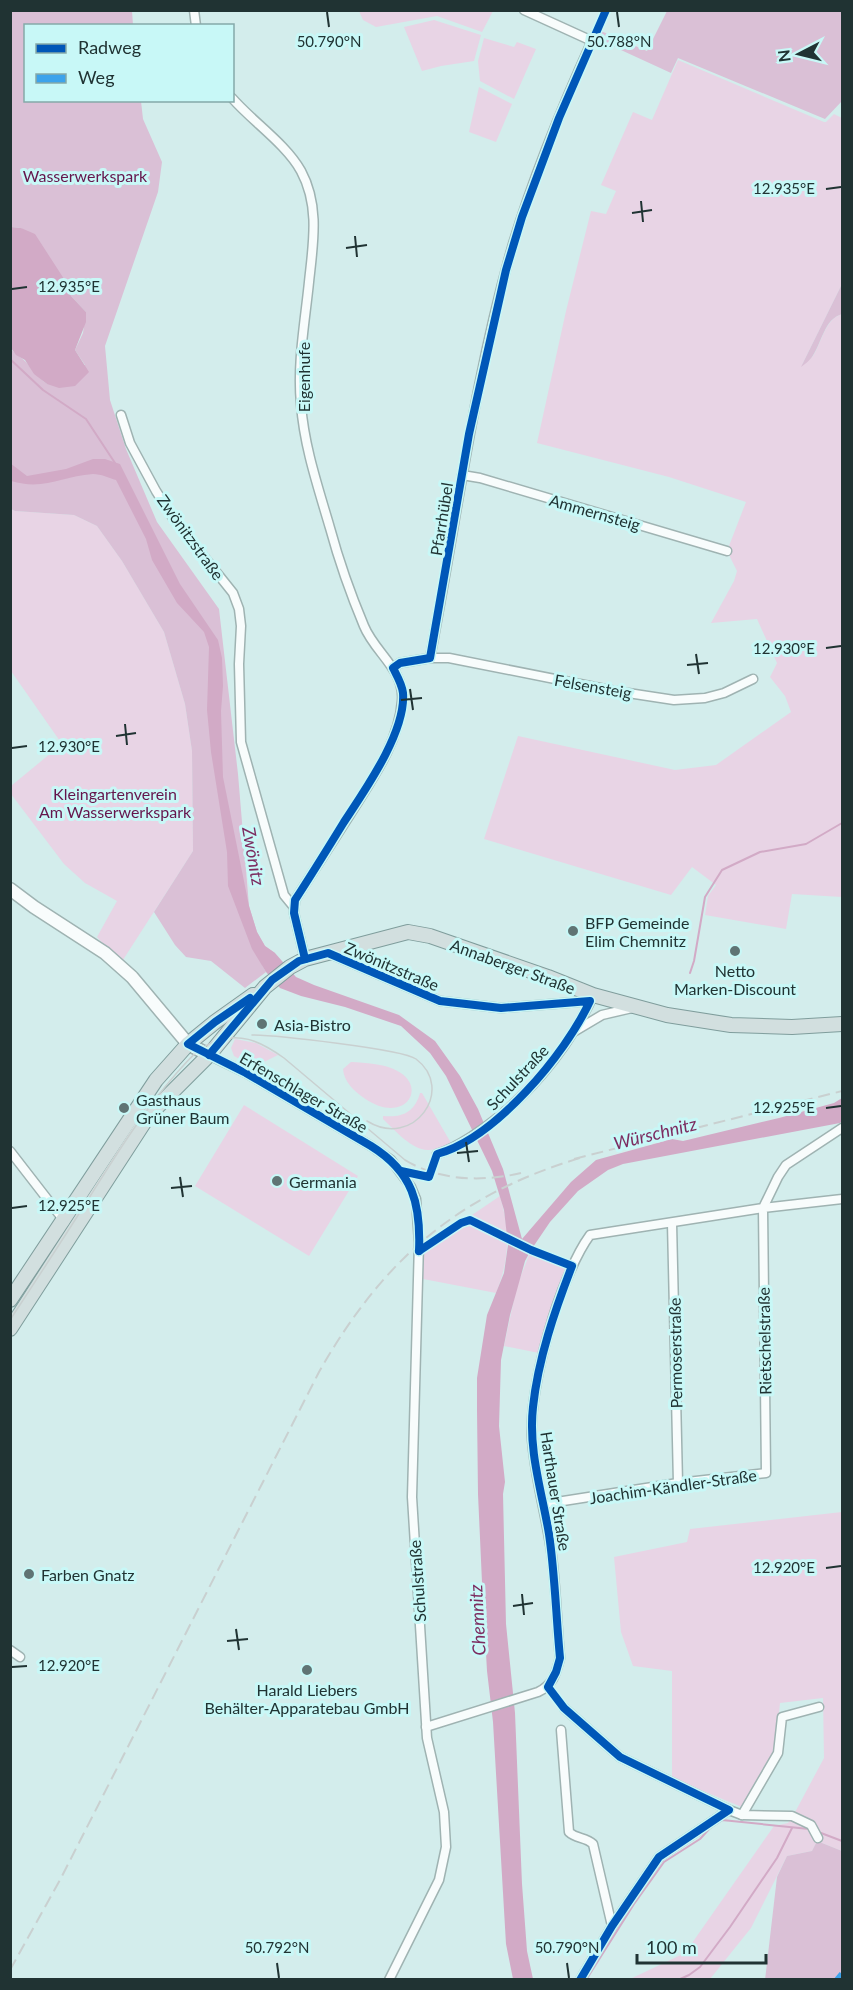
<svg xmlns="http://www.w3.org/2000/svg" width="853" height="1990" font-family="Lato,sans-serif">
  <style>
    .green { fill: #e8d4e5 }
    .forest { fill: #dac0d6 }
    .water { fill: #d2aac6 }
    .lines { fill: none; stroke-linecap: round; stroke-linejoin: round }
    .stream { stroke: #d2aac6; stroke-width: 2 }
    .street-casing { stroke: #9fb3b2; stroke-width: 11 }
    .secondary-casing { stroke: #9fb3b2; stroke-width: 15 }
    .primary-casing { stroke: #7f9d9c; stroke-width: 16 }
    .street { stroke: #f8fcfc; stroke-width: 8 }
    .secondary { stroke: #f8fcfc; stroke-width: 12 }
    .primary { stroke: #d2dfdf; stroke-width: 14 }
    .tram { stroke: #c9d0d0; stroke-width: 1.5 }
    .rail { stroke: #c9d0d0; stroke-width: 2; stroke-dasharray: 12 6; stroke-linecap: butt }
    .quiet { stroke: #3da3eb; stroke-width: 6; stroke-dasharray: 12 6; stroke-linecap: butt }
    .cycleway-casing { stroke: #c8f8f7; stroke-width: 11 }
    .cycleway { stroke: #0057b8; stroke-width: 8 }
    .ticks { fill: none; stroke: #203333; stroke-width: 2 }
    .poi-dot { fill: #5f7474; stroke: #c8f8f7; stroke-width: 2 }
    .labels { text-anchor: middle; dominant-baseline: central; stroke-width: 6; stroke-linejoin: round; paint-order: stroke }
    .park-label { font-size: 16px; fill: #65154c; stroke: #c8f8f7 }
    .street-label { font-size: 16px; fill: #203333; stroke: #c8f8f7 }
    .poi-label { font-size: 16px; fill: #203333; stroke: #c8f8f7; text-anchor: start }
    .water-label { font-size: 18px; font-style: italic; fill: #7c2c60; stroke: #c8f8f7 }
    .ticks-label { font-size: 15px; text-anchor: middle; fill: #203333; stroke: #c8f8f7; stroke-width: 6; stroke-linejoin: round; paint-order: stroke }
  </style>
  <rect width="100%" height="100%" fill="#d3edec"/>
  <g class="green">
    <polygon points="359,11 493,11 482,32 437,16 376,27 363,20"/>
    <polygon points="434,20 481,35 474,61 441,66 422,71 404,27"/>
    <polygon points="484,38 514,47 517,42 536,49 514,99 480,81 478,61"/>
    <path d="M678 60 824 122H826L834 114 842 118V284L802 365C805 362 810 359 813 356 822 342 825 319 842 314V897L792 894 786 929 705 915 708 896 716 885 692 867 671 895 484 839 518 736 675 770 716 765 791 712 785 696 770 677 777 663 757 619 711 623 734 581 737 571 727 551 746 502 669 477 537 443 566 311 591 211 606 214 616 191 601 185 633 112 652 120Z"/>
    <polygon points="479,87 512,104 496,142 469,132"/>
    <polygon points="11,509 15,511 74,515 97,526 122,561 164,632 185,704 192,751 193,851 121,963 97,937 117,901 85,883 64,864 11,794 11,786 62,744 11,671"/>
    <polygon points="235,1039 256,1043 278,1055 254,1067 234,1056 231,1048"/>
    <path d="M351 1062C359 1062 366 1063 374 1064 438 1072 411 1131 364 1098 354 1091 344 1082 343 1069Z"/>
    <path d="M420 1093H422L451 1143C444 1146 436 1150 429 1150 412 1151 394 1129 383 1119V1116C402 1118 415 1112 420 1093Z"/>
    <polygon points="244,1105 358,1176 309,1256 195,1186"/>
    <path d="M500 1196C510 1232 510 1258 496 1293L418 1278 419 1251Z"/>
    <polygon points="531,1250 572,1266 544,1354 504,1346 517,1286"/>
    <polygon points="842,1512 842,1851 817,1841 812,1851 787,1856 751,1928 710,1979 630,1979 685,1953 774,1826 788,1823 793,1816 824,1758 823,1698 780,1703 775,1753 744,1808 672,1778 672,1671 633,1666 621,1632 614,1557 687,1542 690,1529"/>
  </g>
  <g class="forest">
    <path d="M11 11H132L133 25 26 26V100L141 101 143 119 162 162 158 192 105 346 110 400 126 449 157 522 219 609 238 774 249 906 257 932 265 946 275 953 262 965 266 972 245 988 211 961 186 957 175 945 154 912 193 851 192 751 185 704 164 632 122 561 97 526 74 515 15 511 11 509 10 348C15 354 21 357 26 362 34 371 37 376 47 384L85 365 75 350 83 333 86 312 71 296 66 282 21 228 11 227Z"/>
    <polygon points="667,11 842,11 842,101 825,119 678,58 671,73 597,39 601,31 647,51"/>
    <path d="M842 284V314C824 319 822 343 812 357 809 361 805 364 801 367Z"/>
    <polygon points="817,1841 842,1851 842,1979 765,1980 777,1877 787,1856 812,1851"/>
  </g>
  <g class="water">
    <polygon points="11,227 21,228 35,234 66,282 71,296 86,312 86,322 75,350 89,372 75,386 59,388 47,384 34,374 25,360 16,355 11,348"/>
    <path d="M93 459H105L120 464 180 584 218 640 222 658 223 686 221 711 223 777 249 906 257 932 265 946 275 953 296 977 314 985 399 1015 435 1041 460 1076 478 1109 503 1169 522 1239 571 1182 596 1160 672 1139 683 1141 779 1118 834 1103 842 1098V1121L840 1123 623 1164 608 1170 578 1191 550 1222 531 1250 525 1261 510 1315 501 1360 499 1426 505 1482 503 1494 506 1624 515 1713 522 1884 527 1951 533 1979H513L506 1944 493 1722 487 1671 482 1582 478 1494 477 1410V1378L487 1315 504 1273 508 1245 504 1210 492 1171 446 1076 430 1053 401 1026 345 1007 301 996 280 988 266 972 252 949 228 886 227 852 211 752 207 710 209 647 204 632 177 603 152 560 146 539 116 480C109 478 101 474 93 474 62 476 44 491 11 481L10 463 27 476 66 469Z"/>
  </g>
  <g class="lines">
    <g class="stream">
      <polyline points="10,359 43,390 86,419 115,463"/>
      <polyline points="690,973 694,961 705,897 722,870 760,852 806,844 842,823"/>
      <polyline points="821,1833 842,1841"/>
      <polyline points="586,1980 634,1904 664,1862 700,1839 711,1827 722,1820 809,1829"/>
      <polyline points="678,1980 689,1975 700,1967 730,1927 777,1858 792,1828"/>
    </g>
    <g class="street-casing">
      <g id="street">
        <polyline points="194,10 196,26"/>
        <path d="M232 98C253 122 286 144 301 171 320 206 313 244 309 282 305 322 297 364 301 404 304 446 318 487 330 528 339 561 351 595 364 626 375 653 405 670 402 701 399 743 370 782 349 816 331 844 313 872 295 900L294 913 305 959"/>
        <polyline points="121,415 130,443 156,491 173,518 233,593 239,609 241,626 239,664 241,742 284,895 293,906"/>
        <polyline points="462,475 480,478 727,551"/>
        <polyline points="430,658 449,658 615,691 674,700 705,698 724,693 753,679"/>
        <path d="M393 668 400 663 430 658C457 519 474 379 513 244 534 175 562 107 592 41L524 10"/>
        <polyline points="328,953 440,1001 501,1008 590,1001"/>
        <polyline points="575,1031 602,1015 632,1008"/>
        <polyline points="209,1055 246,1073 371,1146 391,1160 411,1187 416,1199 419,1243 412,1497 427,1738 444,1812 446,1847 439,1880 389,1980"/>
        <polyline points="10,1151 65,1222"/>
        <path d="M437 1154C451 1150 463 1142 474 1135 525 1101 566 1052 592 998"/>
        <polyline points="672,1223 678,1483"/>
        <polyline points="544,1504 678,1483 766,1473 763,1208 842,1199"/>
        <polyline points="10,1650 20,1657"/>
        <polyline points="564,1708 620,1757 729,1810 742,1815 792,1816 811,1825 818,1838"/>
        <path d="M426 1727 538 1692C554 1684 556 1673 560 1658 557 1624 556 1590 552 1557 547 1518 535 1479 532 1439 528 1388 560 1276 590 1235L763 1208 778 1177 786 1165 842 1128"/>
        <path d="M561 1730 569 1832C576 1839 586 1837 593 1844L612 1926"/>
        <polyline points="742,1815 778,1753 782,1717 819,1707"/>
        <polyline points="580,1980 612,1926 659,1857 729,1810"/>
      </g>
    </g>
    <g class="secondary-casing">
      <polyline id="secondary" points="10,889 34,907 105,953 132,977 188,1044 209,1055"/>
    </g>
    <g class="primary-casing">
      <g id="primary">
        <polyline points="10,1300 156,1080 188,1044 215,1022 253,995"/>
        <polyline points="10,1329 149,1115 209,1055 265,987 290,967 305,959 408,932 430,936 548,977 593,995 667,1015 731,1025 792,1027 842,1024"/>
      </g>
    </g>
    <use href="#street" class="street"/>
    <use href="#secondary" class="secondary"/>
    <use href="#primary" class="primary"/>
    <g class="tram">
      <path d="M252 1035C274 1035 402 1049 416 1059 456 1089 414 1150 367 1121"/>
      <path d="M10 1320C37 1279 63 1239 89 1198 116 1155 142 1113 175 1075 185 1064 195 1051 209 1044 238 1030 260 1041 284 1058L405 1160"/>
    </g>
    <g class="rail">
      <polyline points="574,1159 842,1091"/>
      <path d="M405 1160C439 1181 483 1182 521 1173"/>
      <path d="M10 1970 60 1880 319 1372C382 1261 457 1195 580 1158"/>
    </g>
    <polyline class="quiet" points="837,1980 842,1974"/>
    <g class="cycleway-casing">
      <g id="cycleway">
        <path d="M305 959 294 913 295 900C312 874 328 848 344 822 365 790 406 732 403 693 402 684 397 676 393 668L400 663 430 658 469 434 506 270 522 217 559 118 606 10"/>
        <path d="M250 998 215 1022 188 1044 246 1073 371 1146C413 1172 421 1204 419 1251"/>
        <path d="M209 1055 272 980 299 961 328 953 440 1001 501 1008 590 1001C565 1055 495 1138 437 1154L429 1177 401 1171"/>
        <path d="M419 1251 461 1223 470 1220 531 1250 572 1266C555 1310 538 1359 533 1407 528 1450 542 1492 549 1534 555 1575 556 1616 560 1658L556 1672 548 1687 564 1708 620 1757 729 1810 659 1857 612 1926 580 1980"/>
      </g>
    </g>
    <use href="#cycleway" class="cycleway"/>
  </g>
  <path class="ticks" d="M327 12 329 27M617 12 619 27M826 189 841 187M641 201 643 222M632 213 652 210M355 236 357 257M346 248 367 245M12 289 27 287M826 648 841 646M696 654 699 674M687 665 708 663M410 689 413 710M401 700 422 698M125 724 127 745M116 736 136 733M12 748 27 746M826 1108 841 1106M466 1142 469 1162M457 1153 478 1151M180 1177 183 1197M171 1188 192 1186M12 1208 27 1206M826 1568 841 1566M522 1594 524 1615M513 1606 533 1603M236 1629 239 1650M227 1641 248 1639M12 1667 27 1666M277 1963 279 1978M567 1963 569 1978"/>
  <g class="poi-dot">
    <circle cx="573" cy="931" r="6"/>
    <circle cx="735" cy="951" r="6"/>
    <circle cx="262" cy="1024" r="6"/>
    <circle cx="124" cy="1108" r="6"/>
    <circle cx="277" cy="1181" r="6"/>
    <circle cx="29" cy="1574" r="6"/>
    <circle cx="307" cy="1670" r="6"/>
  </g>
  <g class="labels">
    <g class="park-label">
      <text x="85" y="175">Wasserwerkspark</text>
      <text x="115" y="793">Kleingartenverein<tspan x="115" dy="18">Am Wasserwerkspark</tspan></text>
    </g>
    <g class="street-label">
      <text transform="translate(303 377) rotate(-90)">Eigenhufe</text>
      <text transform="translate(595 512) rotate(16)">Ammernsteig</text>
      <text transform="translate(441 519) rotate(-81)">Pfarrhübel</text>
      <text transform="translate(191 537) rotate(54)">Zwönitzstraße</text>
      <text transform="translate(593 686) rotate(10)">Felsensteig</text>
      <text transform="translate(392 966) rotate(23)">Zwönitzstraße</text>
      <text transform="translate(513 966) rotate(20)">Annaberger Straße</text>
      <text transform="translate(517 1077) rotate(-47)">Schulstraße</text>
      <text transform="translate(304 1092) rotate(30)">Erfenschlager Straße</text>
      <text transform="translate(764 1341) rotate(-91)">Rietschelstraße</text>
      <text transform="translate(675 1353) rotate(-91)">Permoserstraße</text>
      <text transform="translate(673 1486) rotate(-8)">Joachim-Kändler-Straße</text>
      <text transform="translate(556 1491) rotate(81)">Harthauer Straße</text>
      <text transform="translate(417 1581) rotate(-94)">Schulstraße</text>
    </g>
    <g class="poi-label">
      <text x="585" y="922">BFP Gemeinde<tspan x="585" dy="18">Elim Chemnitz</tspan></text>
      <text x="735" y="970" text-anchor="middle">Netto<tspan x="735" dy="18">Marken-Discount</tspan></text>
      <text x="274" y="1024">Asia-Bistro</text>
      <text x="136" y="1099">Gasthaus<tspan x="136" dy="18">Grüner Baum</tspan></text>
      <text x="289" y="1181">Germania</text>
      <text x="41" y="1574">Farben Gnatz</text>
      <text x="307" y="1689" text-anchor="middle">Harald Liebers<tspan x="307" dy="18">Behälter-Apparatebau GmbH</tspan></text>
    </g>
    <g class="water-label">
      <text transform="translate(254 856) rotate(80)">Zwönitz</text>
      <text transform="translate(655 1133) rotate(-14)">Würschnitz</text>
      <text transform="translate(477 1620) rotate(-93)">Chemnitz</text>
    </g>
  </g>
  <g class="ticks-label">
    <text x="329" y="47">50.790°N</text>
    <text x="619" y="47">50.788°N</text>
    <text x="784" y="194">12.935°E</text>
    <text x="69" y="292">12.935°E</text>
    <text x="784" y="654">12.930°E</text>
    <text x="69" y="752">12.930°E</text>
    <text x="784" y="1113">12.925°E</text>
    <text x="69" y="1211">12.925°E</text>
    <text x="784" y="1573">12.920°E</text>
    <text x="69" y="1671">12.920°E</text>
    <text x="277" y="1953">50.792°N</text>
    <text x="567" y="1953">50.790°N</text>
  </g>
  <rect width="853" height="1990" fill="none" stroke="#203333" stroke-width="24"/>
  <rect x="24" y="24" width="210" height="78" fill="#c8f8f7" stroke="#85a9a9" stroke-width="1.5"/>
  <rect x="36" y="44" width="30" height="9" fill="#0057b8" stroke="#85a9a9" stroke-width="1.5"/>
  <text x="78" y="54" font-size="18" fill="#203333">Radweg</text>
  <rect x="36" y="74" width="30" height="9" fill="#3da3eb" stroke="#85a9a9" stroke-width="1.5"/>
  <text x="78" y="84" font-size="18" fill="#203333">Weg</text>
  <g transform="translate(799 54) rotate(263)" stroke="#c8f8f7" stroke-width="4.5" paint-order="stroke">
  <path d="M0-4.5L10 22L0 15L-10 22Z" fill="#203333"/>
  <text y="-9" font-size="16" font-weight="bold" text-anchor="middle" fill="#203333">N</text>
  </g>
  <path d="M637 1954v9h129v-9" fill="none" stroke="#203333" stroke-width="3"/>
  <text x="646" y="1954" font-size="18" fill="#203333" stroke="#c8f8f7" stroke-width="4.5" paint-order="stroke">100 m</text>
</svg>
